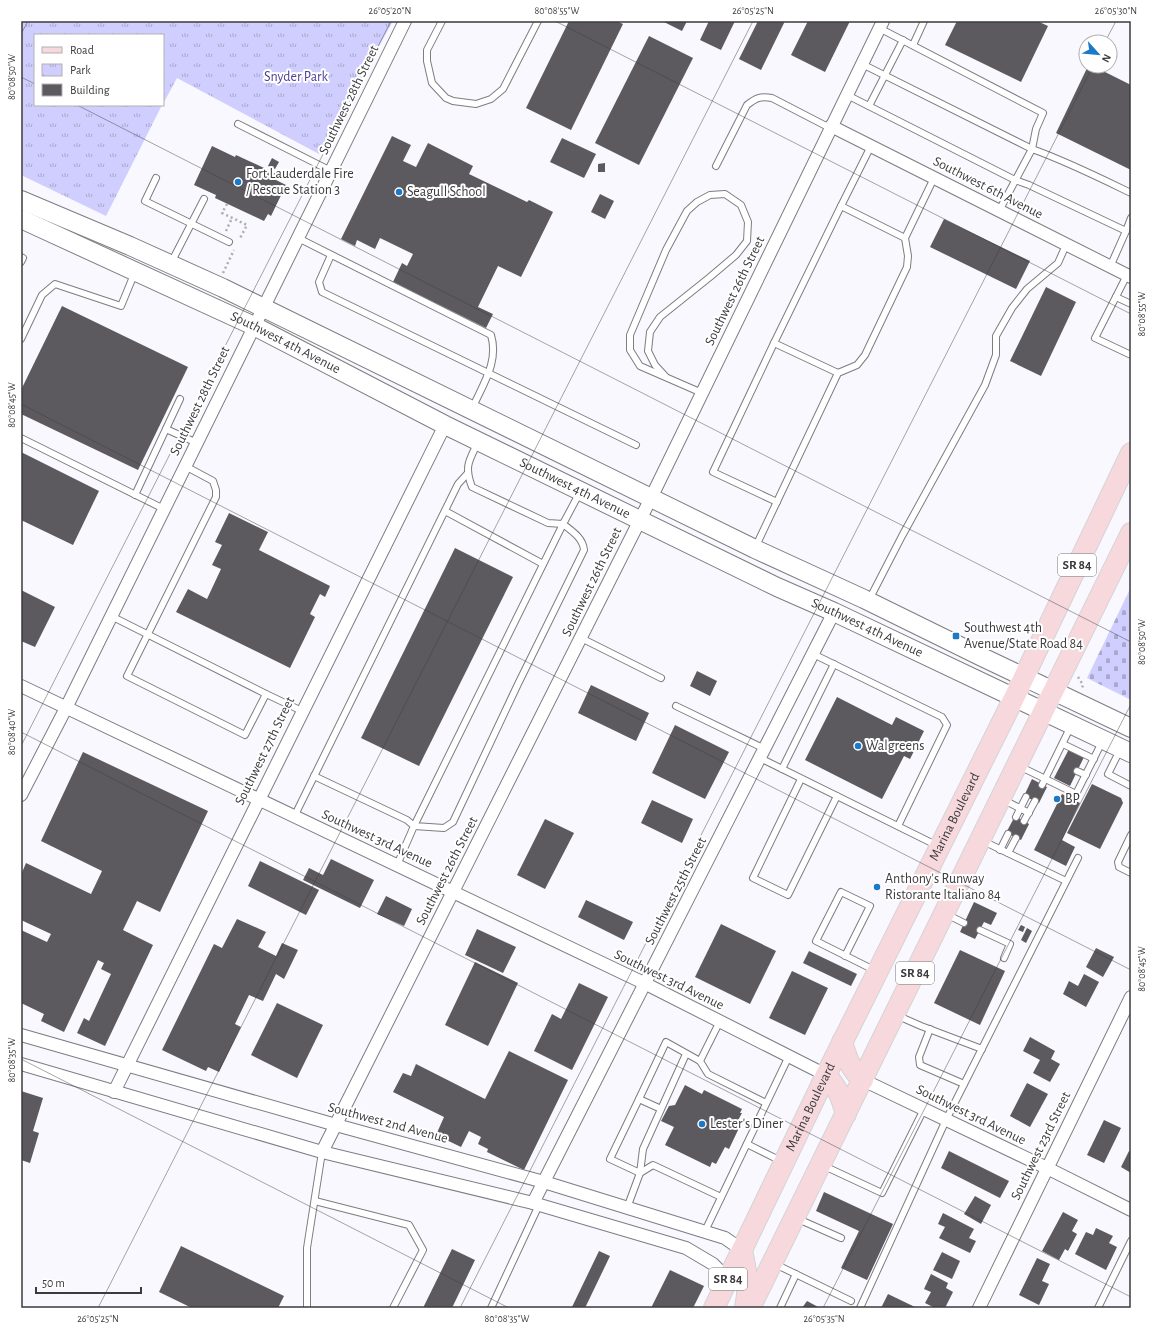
<svg xmlns="http://www.w3.org/2000/svg" width="1152" height="1329" font-family="'Alegreya Sans',sans-serif">
  <style>
    .cemetery { fill: url(#cemetery-stones) }
    .park { fill: url(#park-tufts) }
    .building { fill: #5d5a5f }
    .lines { fill: none; stroke-linecap: round; stroke-linejoin: round }
    .lane-casing { stroke: #7d7d82; stroke-width: 8 }
    .street-casing { stroke: #7d7d82; stroke-width: 14 }
    .secondary-casing { stroke: #7d7d82; stroke-width: 20 }
    .primary-casing { stroke: #d4d4d5; stroke-width: 22 }
    .path { stroke: #acacb1; stroke-width: 2.5; stroke-dasharray: 2 3; stroke-linecap: butt }
    .lane { stroke: #fff; stroke-width: 6 }
    .street { stroke: #fff; stroke-width: 12 }
    .secondary { stroke: #fff; stroke-width: 18 }
    .primary { stroke: #f6d8dd; stroke-width: 20 }
    .ticks { fill: none; stroke: #3b3b3e; stroke-width: 1; stroke-opacity: 0.45 }
    .poi-dot { fill: #1c79c6; stroke: #fff; stroke-width: 1.5 }
    .labels { text-anchor: middle; dominant-baseline: central; stroke-width: 4; stroke-linejoin: round; paint-order: stroke }
    .shield { fill: #fff; stroke: #767678; stroke-width: 1 }
    .shield-label { font-size: 13px; font-weight: bold; fill: #3b3b3e }
    .park-label { font-size: 14px; fill: #4f4198; stroke: #fff }
    .street-label { font-size: 14px; fill: #3b3b3e; stroke: #fff }
    .poi-label { font-size: 14px; fill: #3b3b3e; stroke: #fff; text-anchor: start }
    .neatline { fill: none; stroke: #3b3b3e; stroke-width: 1.5 }
    .ticks-label { font-size: 10px; text-anchor: middle; fill: #3b3b3e }
  </style>
  <defs>
    <pattern id="cemetery-stones" width="16" height="16" patternUnits="userSpaceOnUse"><rect width="16" height="16" fill="#cfcefe"/><path d="M2 7V4a2 2 0 0 1 4 0v3zM10 15v-3a2 2 0 0 1 4 0v3z" fill="#a9a8cf"/></pattern>
    <pattern id="park-tufts" width="24" height="20" patternUnits="userSpaceOnUse"><rect width="24" height="20" fill="#cfcefe"/><path d="M3 7l-1-3M5 7V3M7 7l1-3M15 17l-1-3M17 17v-4M19 17l1-3" fill="none" stroke="#a9a8cf"/></pattern>
  </defs>
  <rect width="100%" height="100%" fill="#f8f8fe"/>
  <polygon class="cemetery" points="1131,587 1131,700 1087,678"/>
  <polygon class="park" points="21,21 393,21 319,154 177,78 163,104 163,35 35,35 35,105 162,105 106,216 21,175"/>
  <g class="building">
    <polygon points="569,21 616,21 623,24 571,130 526,108"/>
    <polygon points="662,21 687,21 682,31"/>
    <polygon points="709,21 735,21 721,50 700,40"/>
    <polygon points="758,21 785,21 761,70 739,59"/>
    <polygon points="808,21 850,21 825,72 791,55"/>
    <polygon points="957,21 1037,21 1048,26 1021,82 945,45"/>
    <polygon points="649,36 693,58 639,165 595,143"/>
    <polygon points="1088,66 1093,66 1131,85 1131,170 1056,133"/>
    <polygon points="392,136 411,145 403,161 416,167 428,143 473,166 469,174 527,202 529,200 553,212 521,277 498,266 478,307 493,314 486,328 393,282 402,263 407,266 413,254 380,238 375,249 357,240 355,246 341,239"/>
    <polygon points="562,138 596,154 584,178 550,162"/>
    <polygon points="212,146 235,157 236,155 279,175 276,180 286,185 271,216 268,214 264,221 215,198 216,195 194,185"/>
    <polygon points="272,158 279,162 275,169 268,166"/>
    <polygon points="605,163 605,172 598,172 598,164"/>
    <polygon points="600,194 614,201 605,219 591,212"/>
    <polygon points="944,219 1030,261 1016,289 930,247"/>
    <polygon points="1046,287 1076,302 1041,376 1010,361"/>
    <polygon points="62,306 188,367 138,470 21,414 21,390"/>
    <polygon points="21,452 99,491 73,545 21,520"/>
    <polygon points="229,513 268,532 259,550 330,586 325,597 320,594 310,614 315,617 290,668 176,612 188,589 207,599 221,569 212,565 222,545 215,542"/>
    <polygon points="455,548 513,577 419,766 361,738"/>
    <polygon points="21,590 55,607 35,647 21,641"/>
    <polygon points="697,671 717,681 710,696 690,686"/>
    <polygon points="591,685 649,713 636,741 578,713"/>
    <polygon points="837,697 892,725 896,717 924,731 910,759 904,756 882,799 805,760"/>
    <polygon points="675,725 729,752 705,799 652,773"/>
    <polygon points="1069,749 1084,757 1070,786 1054,778"/>
    <polygon points="83,752 208,811 160,912 137,901 123,930 153,945 105,1046 77,1033 84,1018 89,1021 111,974 101,969 104,963 98,960 64,1032 41,1021 44,1014 21,1003 21,930 47,942 51,934 21,920 21,875 26,863 91,894 102,871 41,841"/>
    <polygon points="1032,779 1047,787 1039,803 1024,796"/>
    <polygon points="1092,784 1121,798 1123,803 1100,849 1067,833"/>
    <polygon points="1062,794 1080,803 1062,840 1075,847 1066,866 1034,850"/>
    <polygon points="652,800 693,819 682,843 641,823"/>
    <polygon points="1015,816 1029,824 1021,840 1006,833"/>
    <polygon points="545,819 574,833 545,889 517,875"/>
    <polygon points="331,859 374,880 360,908 303,880 309,868 323,875"/>
    <polygon points="260,861 319,890 306,915 248,886"/>
    <polygon points="386,896 412,909 404,926 377,914"/>
    <polygon points="586,900 633,922 624,940 578,917"/>
    <polygon points="974,902 997,913 991,925 984,922 975,939 960,932"/>
    <polygon points="237,919 266,932 258,947 276,956 282,943 298,950 284,979 276,974 263,1001 249,995 235,1024 241,1027 219,1072 208,1067 206,1071 162,1050 214,944 222,948"/>
    <polygon points="721,924 776,951 750,1004 695,977"/>
    <polygon points="1021,925 1025,927 1023,932 1018,930"/>
    <polygon points="1027,928 1032,931 1026,943 1021,940"/>
    <polygon points="477,929 516,947 503,973 465,955"/>
    <polygon points="1096,948 1114,957 1103,977 1086,967"/>
    <polygon points="960,950 1005,971 980,1025 934,1003"/>
    <polygon points="809,951 857,974 851,986 803,963"/>
    <polygon points="475,962 518,983 488,1046 445,1025"/>
    <polygon points="792,971 828,988 805,1035 769,1018"/>
    <polygon points="1084,974 1099,982 1086,1007 1063,994 1069,981 1078,986"/>
    <polygon points="579,983 608,997 572,1070 534,1051 552,1014 561,1019"/>
    <polygon points="277,1003 323,1025 297,1078 251,1055"/>
    <polygon points="1030,1037 1055,1051 1051,1059 1060,1064 1050,1082 1033,1073 1040,1060 1023,1051"/>
    <polygon points="509,1051 568,1080 524,1170 487,1152 488,1149 478,1144 481,1137 469,1131 461,1147 436,1135 444,1117 393,1092 403,1073 411,1076 416,1064 485,1099"/>
    <polygon points="1027,1083 1048,1094 1030,1127 1010,1116"/>
    <polygon points="685,1085 702,1094 704,1090 742,1109 740,1113 742,1113 735,1126 739,1128 729,1149 725,1147 716,1164 712,1162 710,1167 665,1145 674,1127 661,1121 669,1106 675,1105"/>
    <polygon points="21,1091 43,1098 33,1131 39,1133 30,1163 21,1160"/>
    <polygon points="1104,1120 1121,1128 1104,1163 1087,1155"/>
    <polygon points="949,1151 1009,1181 1000,1198 941,1168"/>
    <polygon points="1129,1151 1131,1152 1131,1173 1121,1167"/>
    <polygon points="824,1192 893,1224 867,1280 841,1268 859,1231 816,1211"/>
    <polygon points="975,1196 991,1205 981,1224 964,1214"/>
    <polygon points="1063,1212 1078,1220 1072,1231 1077,1234 1068,1251 1065,1249 1059,1260 1042,1251"/>
    <polygon points="943,1213 974,1229 969,1238 976,1241 970,1253 939,1238 945,1227 938,1224"/>
    <polygon points="1096,1228 1113,1236 1109,1243 1117,1247 1106,1270 1075,1254 1086,1232 1093,1235"/>
    <polygon points="181,1246 284,1296 278,1308 192,1308 159,1292"/>
    <polygon points="452,1249 475,1260 452,1308 423,1308"/>
    <polygon points="599,1251 610,1256 585,1308 573,1308 572,1307"/>
    <polygon points="942,1252 960,1261 952,1279 933,1270"/>
    <polygon points="1037,1258 1050,1264 1042,1281 1049,1284 1039,1305 1019,1295"/>
    <polygon points="670,1270 704,1286 693,1308 651,1308"/>
    <polygon points="931,1274 948,1283 946,1288 953,1292 945,1308 935,1308 925,1303 931,1292 924,1289"/>
    <polygon points="888,1294 917,1308 881,1308"/>
    <polygon points="807,1301 820,1308 802,1308"/>
  </g>
  <g class="lines">
    <g class="lane-casing">
      <g id="lane">
        <polyline points="442,21 427,50 427,61 432,83 446,98 453,101 476,104 491,99 503,89 538,21"/>
        <path d="M879 28 1043 113 1036 129 1032 149C1066 161 1098 177 1131 193"/>
        <polyline points="913,45 924,21"/>
        <polyline points="862,64 1032,149 999,211"/>
        <polyline points="847,95 1015,180 1029,185 1126,231 1110,267"/>
        <polyline points="869,106 903,40"/>
        <polyline points="238,124 331,171"/>
        <polyline points="871,146 841,206 905,238"/>
        <path d="M716 166 747 105C756 98 760 96 772 98L830 128"/>
        <polyline points="156,178 145,201 229,242"/>
        <polyline points="1126,231 1131,218"/>
        <path d="M298 238 491 335C499 362 483 384 472 409"/>
        <polyline points="331,255 319,282 322,292 636,445"/>
        <polyline points="21,257 23,258 21,262"/>
        <polyline points="171,263 204,199"/>
        <polyline points="1127,275 1095,338 1131,355"/>
        <polyline points="1116,297 1131,304"/>
        <polyline points="21,339 42,295 55,284 121,306 135,272"/>
        <polyline points="774,343 713,472 777,502"/>
        <polyline points="838,373 774,343 841,206"/>
        <polyline points="666,377 655,365 648,351 650,332 660,317 710,277 736,255 747,241 748,222 741,205 725,194 710,195 697,202 687,211 666,250 630,335 630,350 640,366 702,393"/>
        <polyline points="166,429 197,443"/>
        <polyline points="21,438 164,509"/>
        <path d="M478 442C469 461 464 466 472 487L548 523 563 524 580 492"/>
        <polyline points="135,495 180,399"/>
        <polyline points="445,511 543,564"/>
        <polyline points="755,548 838,373 857,365 865,355 907,267 908,256 905,238 934,178"/>
        <polyline points="869,600 902,536 985,385 996,355 996,336 1012,308 1027,289 1058,263 1066,245"/>
        <polyline points="111,616 266,694 245,735 127,676 216,497 216,490 213,481 185,466"/>
        <polyline points="581,638 661,678"/>
        <polyline points="813,654 942,717 947,725 898,826"/>
        <polyline points="266,694 302,711"/>
        <polyline points="676,706 765,749"/>
        <polyline points="1063,744 1094,759"/>
        <polyline points="1120,750 1108,774 1131,786"/>
        <polyline points="760,758 938,846"/>
        <polyline points="1019,766 1076,794 1102,742"/>
        <polyline points="782,769 834,664"/>
        <polyline points="1077,771 1086,775"/>
        <path d="M314 776 407 820 414 826 563 524C572 531 583 538 584 550L518 684 453 822 444 828 414 826 397 865"/>
        <polyline points="801,779 753,878 788,895 837,796"/>
        <polyline points="1042,785 1071,726"/>
        <polyline points="1004,800 1029,813"/>
        <polyline points="294,817 458,484 468,473"/>
        <polyline points="1016,817 1026,797"/>
        <polyline points="1024,821 1035,801"/>
        <polyline points="1131,835 1118,862 1119,867 1131,873"/>
        <polyline points="983,841 1066,881"/>
        <polyline points="1000,850 1008,834"/>
        <polyline points="1008,853 1016,838"/>
        <polyline points="946,914 964,923"/>
        <polyline points="980,930 1010,944 1004,958"/>
        <polyline points="845,956 870,906 841,892 816,941 876,971"/>
        <polyline points="896,1015 921,1026 982,1049"/>
        <polyline points="720,1021 700,1061 708,1074 766,1103"/>
        <polyline points="930,1029 919,1057 920,1065 964,1084"/>
        <polyline points="639,1099 666,1042 700,1061"/>
        <polyline points="661,1109 639,1099 610,1159 640,1173 643,1149 686,1054"/>
        <polyline points="747,1144 781,1161"/>
        <polyline points="822,1165 882,1193 924,1109"/>
        <polyline points="315,1201 409,1225 423,1250 393,1308"/>
        <polyline points="627,1208 640,1173 653,1165 721,1197"/>
        <polyline points="798,1219 841,1238"/>
        <polyline points="705,1231 789,1056"/>
        <polyline points="775,1264 851,1301"/>
        <polyline points="307,1308 307,1248 322,1152"/>
        <polyline points="491,1308 539,1205"/>
        <polyline points="780,1308 796,1274"/>
        <polyline points="860,1308 946,1120 1078,858"/>
        <polyline points="1098,1308 1131,1241"/>
      </g>
    </g>
    <g class="street-casing">
      <g id="street">
        <polyline points="831,126 1131,277"/>
        <polyline points="21,686 646,984 826,1075"/>
        <polyline points="21,795 66,708 405,21"/>
        <polyline points="21,1035 336,1125 544,1182 725,1238 742,1250"/>
        <polyline points="21,1064 322,1152 533,1203 686,1248 713,1264 728,1279"/>
        <polyline points="863,1080 1047,1168 1131,1210"/>
        <polyline points="114,1092 445,425"/>
        <polyline points="322,1152 651,498 883,21"/>
        <polyline points="533,1203 834,612"/>
        <polyline points="979,1308 1131,997"/>
      </g>
    </g>
    <g class="secondary-casing">
      <g id="secondary">
        <polyline points="21,200 130,246 223,288 755,549 864,599 982,657 1131,728"/>
        <path id="s1" d="M21 219 254 326 445 425 777 587 834 612 1131 753"/>
      </g>
    </g>
    <g class="primary-casing">
      <g id="primary">
        <path d="M842 1042C847 1058 850 1069 863 1080"/>
        <path d="M826 1075C838 1088 841 1097 846 1114"/>
        <path d="M742 1250C746 1269 750 1288 745 1307"/>
        <path id="s2" d="M714 1308 826 1075 1014 698 1131 453"/>
        <polyline points="750,1308 1131,533"/>
      </g>
    </g>
    <g class="path">
      <polyline points="227,204 222,213 247,225 239,240"/>
      <polyline points="226,231 232,218"/>
      <polyline points="223,273 234,250"/>
      <polyline points="1078,677 1083,685 1082,688"/>
    </g>
    <use href="#lane" class="lane"/>
    <use href="#street" class="street"/>
    <use href="#secondary" class="secondary"/>
    <use href="#primary" class="primary"/>
  </g>
  <path class="ticks" d="M555 21 1131 314M21 34 28 21M1105 42 1116 21M21 77 35 84M77 105 1131 642M21 404 1131 970M21 732 1131 1297M21 746 391 21M21 1059 509 1308M98 1308 753 21M460 1308 1093 66M823 1308 1131 704"/>
  <g class="poi-dot">
    <circle cx="238" cy="182" r="4"/>
    <circle cx="399" cy="192" r="4"/>
    <rect x="952" y="632" width="8" height="8" rx="2"/>
    <circle cx="858" cy="746" r="4"/>
    <circle cx="1057" cy="799" r="4"/>
    <circle cx="877" cy="887" r="4"/>
    <circle cx="702" cy="1124" r="4"/>
  </g>
  <g class="labels">
    <g class="shield">
      <rect x="1058" y="554" width="38" height="22" rx="3"/>
      <rect x="896" y="962" width="38" height="22" rx="3"/>
      <rect x="709" y="1268" width="38" height="22" rx="3"/>
    </g>
    <g class="shield-label">
      <text x="1077" y="565">SR 84</text>
      <text x="915" y="973">SR 84</text>
      <text x="728" y="1279">SR 84</text>
    </g>
    <g class="park-label">
      <text x="296" y="77">Snyder Park</text>
    </g>
    <g class="street-label">
      <text transform="translate(349 100) rotate(-64)">Southwest 28th Street</text>
      <text transform="translate(988 188) rotate(27)">Southwest 6th Avenue</text>
      <text transform="translate(735 291) rotate(-64)">Southwest 26th Street</text>
      <text stroke="none"><textPath href="#s1" startOffset="292">Southwest 4th Avenue</textPath></text>
      <text transform="translate(200 401) rotate(-64)">Southwest 28th Street</text>
      <text stroke="none"><textPath href="#s1" startOffset="616">Southwest 4th Avenue</textPath></text>
      <text transform="translate(592 582) rotate(-64)">Southwest 26th Street</text>
      <text stroke="none"><textPath href="#s1" startOffset="940">Southwest 4th Avenue</textPath></text>
      <text transform="translate(265 751) rotate(-64)">Southwest 27th Street</text>
      <text stroke="none"><textPath href="#s2" startOffset="547">Marina Boulevard</textPath></text>
      <text transform="translate(377 839) rotate(25)">Southwest 3rd Avenue</text>
      <text transform="translate(447 871) rotate(-63)">Southwest 26th Street</text>
      <text transform="translate(676 891) rotate(-63)">Southwest 25th Street</text>
      <text transform="translate(669 980) rotate(26)">Southwest 3rd Avenue</text>
      <text stroke="none"><textPath href="#s2" startOffset="223">Marina Boulevard</textPath></text>
      <text transform="translate(971 1115) rotate(26)">Southwest 3rd Avenue</text>
      <text transform="translate(388 1123) rotate(15)">Southwest 2nd Avenue</text>
      <text transform="translate(1041 1146) rotate(-64)">Southwest 23rd Street</text>
    </g>
    <g class="poi-label">
      <text x="246" y="174">Fort Lauderdale Fire<tspan x="246" dy="16">/ Rescue Station 3</tspan></text>
      <text x="407" y="192">Seagull School</text>
      <text x="964" y="628">Southwest 4th<tspan x="964" dy="16">Avenue/State Road 84</tspan></text>
      <text x="866" y="746">Walgreens</text>
      <text x="1065" y="799">BP</text>
      <text x="885" y="879">Anthony's Runway<tspan x="885" dy="16">Ristorante Italiano 84</tspan></text>
      <text x="710" y="1124">Lester's Diner</text>
    </g>
  </g>
  <rect width="1152" height="1329" fill="none" stroke="#ffffff" stroke-width="44"/>
  <rect x="34" y="34" width="130" height="72" fill="#ffffff" stroke="#b1b1b2"/>
  <rect x="42" y="47" width="20" height="6" fill="#f6d8dd" stroke="#b1b1b2"/>
  <text x="70" y="54" font-size="12" fill="#3b3b3e">Road</text>
  <rect x="42" y="64" width="20" height="12" fill="url(#park-tufts)" stroke="#b1b1b2"/>
  <text x="70" y="74" font-size="12" fill="#3b3b3e">Park</text>
  <rect x="42" y="84" width="20" height="12" fill="#5d5a5f" stroke="#b1b1b2"/>
  <text x="70" y="94" font-size="12" fill="#3b3b3e">Building</text>
  <g transform="translate(1098 54) rotate(117)"><circle r="19" fill="#ffffff" stroke="#b1b1b2"/>
  <path d="M0-3L7 15L0 10L-7 15Z" fill="#1c79c6"/>
  <text y="-6" font-size="11" font-weight="bold" text-anchor="middle" fill="#3b3b3e">N</text>
  </g>
  <path d="M36 1287v6h105v-6" fill="none" stroke="#3b3b3e" stroke-width="2"/>
  <text x="42" y="1287" font-size="12" fill="#3b3b3e" stroke="#ffffff" stroke-width="3" paint-order="stroke">50 m</text>
  <rect x="22" y="22" width="1108" height="1285" class="neatline"/>
  <g class="ticks-label">
    <text x="390" y="14">26°05'20"N</text>
    <text x="557" y="14">80°08'55"W</text>
    <text x="753" y="14">26°05'25"N</text>
    <text x="1116" y="14">26°05'30"N</text>
    <text transform="translate(11 77) rotate(-90)" y="4">80°08'50"W</text>
    <text transform="translate(1141 314) rotate(-90)" y="4">80°08'55"W</text>
    <text transform="translate(11 405) rotate(-90)" y="4">80°08'45"W</text>
    <text transform="translate(1141 642) rotate(-90)" y="4">80°08'50"W</text>
    <text transform="translate(11 732) rotate(-90)" y="4">80°08'40"W</text>
    <text transform="translate(1141 969) rotate(-90)" y="4">80°08'45"W</text>
    <text transform="translate(11 1060) rotate(-90)" y="4">80°08'35"W</text>
    <text x="98" y="1322">26°05'25"N</text>
    <text x="507" y="1322">80°08'35"W</text>
    <text x="824" y="1322">26°05'35"N</text>
  </g>
</svg>
